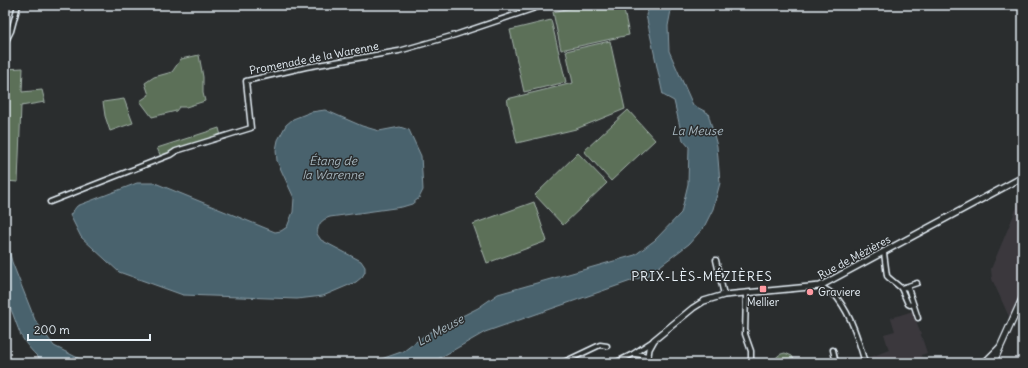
<svg xmlns="http://www.w3.org/2000/svg" width="1028" height="368" font-family="Delius,sans-serif">
  <style>
    .built { fill: #3b393e }
    .green { fill: #5c7059; stroke: #a2b0a8 }
    .water { fill: #48626d; stroke: #889ba5 }
    .lines { fill: none; stroke-linecap: round; stroke-linejoin: round }
    .stream { stroke: #889ba5; stroke-width: 1 }
    .minor-casing { stroke: #e8f1f8; stroke-width: 7 }
    .tertiary-casing { stroke: #e8f1f8; stroke-width: 8 }
    .secondary-casing { stroke: #e8f1f8; stroke-width: 8 }
    .minor { stroke: #2a2d2e; stroke-width: 4 }
    .tertiary { stroke: #2a2d2e; stroke-width: 5 }
    .secondary { stroke: #2a2d2e; stroke-width: 5.5 }
    .poi-dot { fill: #ff9aa2; stroke: #2a2d2e; stroke-width: 1.5 }
    .labels { text-anchor: middle; dominant-baseline: central; stroke-width: 3; stroke-linejoin: round; paint-order: stroke }
    .street-label { font-size: 11px; fill: #e8f1f8; stroke: #2a2d2e }
    .poi-label { font-size: 11px; fill: #e8f1f8; stroke: #2a2d2e; text-anchor: start }
    .water-label { font-size: 12px; font-style: italic; fill: #a8b8c0; stroke: #2a2d2e }
    .quarter-label { font-size: 13px; letter-spacing: 1px; fill: #e8f1f8; stroke: #2a2d2e }
  </style>
  <rect width="100%" height="100%" fill="#2a2d2e"/>
  <filter id="ink" filterUnits="userSpaceOnUse"><feTurbulence type="fractalNoise" baseFrequency=".025" numOctaves="2"/><feDisplacementMap in="SourceGraphic" scale="8" xChannelSelector="R" yChannelSelector="G"/><feConvolveMatrix kernelMatrix="1 2 1 2 8 2 1 2 1" color-interpolation-filters="sRGB"/></filter>
  <g filter="url(#ink)">
    <g class="built">
      <polygon points="1023,193 1023,326 1015,321 1010,319 992,279 991,269"/>
      <polygon points="913,311 927,353 921,355 923,363 867,363 866,359 889,350 884,334 895,331 891,318"/>
    </g>
    <g class="green">
      <polygon points="584,5 623,5 629,35 561,50 553,12"/>
      <polygon points="551,20 566,82 524,92 510,30"/>
      <polygon points="610,41 625,109 576,129 517,143 507,99 573,83 566,51"/>
      <polygon points="199,55 203,77 203,93 205,101 186,107 179,107 176,111 152,117 140,101 149,95 145,83 154,77 172,72 181,59"/>
      <polygon points="23,68 22,92 42,90 45,102 21,106 18,182 5,181 5,69"/>
      <polygon points="124,99 133,123 110,131 105,116 103,102"/>
      <polygon points="628,110 655,140 611,181 584,151"/>
      <polygon points="219,128 221,136 161,157 157,148"/>
      <polygon points="578,153 607,183 563,225 535,195"/>
      <polygon points="534,202 547,241 487,263 473,224"/>
      <path d="M785 353 792 356 796 363H774C775 357 779 354 785 353Z"/>
    </g>
    <g class="water">
      <polygon points="650,5 672,5 668,26 669,51 693,105 708,113 717,146 720,183 713,209 704,227 689,244 648,275 485,332 431,363 370,363 404,351 425,335 478,308 498,294 635,255 655,240 681,213 688,184 689,147 683,140 674,101 663,95 646,15"/>
      <path d="M325 110 362 126 379 131 400 127 409 130 421 156 423 190 419 198 412 204 402 207 330 217C321 220 318 224 317 234L321 240 361 261 365 267V272L362 277 356 282 323 296 297 299 183 295 119 272 81 237 70 215 77 206 137 183H155L275 232 281 231 287 227 293 212 294 198 277 161 276 150 278 140 286 125 293 119 311 112Z"/>
      <path d="M5 234 12 262 35 320 54 346 88 363H44C35 354 25 345 20 333 15 321 12 309 5 298Z"/>
    </g>
    <g class="lines">
      <polyline class="stream" points="1019,363 1023,359"/>
      <g class="minor-casing">
        <g id="minor">
          <polyline points="5,43 11,31 18,5"/>
          <polyline points="50,202 170,155 176,151 251,128 246,81 306,67 399,51 455,35 544,5"/>
          <polyline points="884,253 887,276 889,278 901,288 908,304 910,305 913,304"/>
          <polyline points="716,260 724,295"/>
          <path d="M820 286C826 290 834 293 838 299 852 317 859 342 865 363"/>
          <polyline points="905,287 917,283"/>
          <polyline points="901,288 905,287 908,288 918,318"/>
          <polyline points="746,293 745,334 751,351 751,363"/>
          <polyline points="833,350 836,363"/>
          <polyline points="635,354 648,356"/>
          <polyline points="562,363 600,345 607,346"/>
          <polyline points="615,363 633,354 653,341"/>
        </g>
      </g>
      <g class="tertiary-casing">
        <g id="tertiary">
          <polyline points="647,363 649,349 654,340 693,308 704,301 724,295 820,286 1023,177"/>
          <polyline points="984,363 999,348"/>
        </g>
      </g>
      <g class="secondary-casing">
        <polyline id="secondary" points="993,363 1023,297"/>
      </g>
      <use href="#minor" class="minor"/>
      <use href="#tertiary" class="tertiary"/>
      <use href="#secondary" class="secondary"/>
    </g>
  </g>
  <g class="poi-dot">
    <rect x="759" y="285" width="8" height="8" rx="2"/>
    <circle cx="810" cy="292" r="4"/>
  </g>
  <g class="labels">
    <g class="street-label">
      <text transform="translate(314 58) rotate(-11)">Promenade de la Warenne</text>
      <text transform="translate(854 257) rotate(-28)">Rue de Mézières</text>
    </g>
    <g class="poi-label">
      <text x="818" y="292">Graviere</text>
      <text x="763" y="302" text-anchor="middle">Mellier</text>
    </g>
    <g class="water-label">
      <text x="697" y="130">La Meuse</text>
      <text x="333" y="160">Étang de<tspan x="333" dy="14">la Warenne</tspan></text>
      <text transform="translate(440 330) rotate(-29)">La Meuse</text>
    </g>
    <g class="quarter-label">
      <text x="702" y="276">PRIX-LÈS-MÉZIÈRES</text>
    </g>
  </g>
  <rect width="1028" height="368" fill="none" stroke="#2a2d2e" stroke-width="20"/>
  <rect x="10" y="10" width="1008" height="348" fill="none" stroke="#e8f1f8" stroke-width="1.5" filter="url(#ink)"/>
  <path d="M28 334v6h122v-6" fill="none" stroke="#e8f1f8" stroke-width="2"/>
  <text x="34" y="334" font-size="12" fill="#e8f1f8" stroke="#2a2d2e" stroke-width="3" paint-order="stroke">200 m</text>
</svg>
